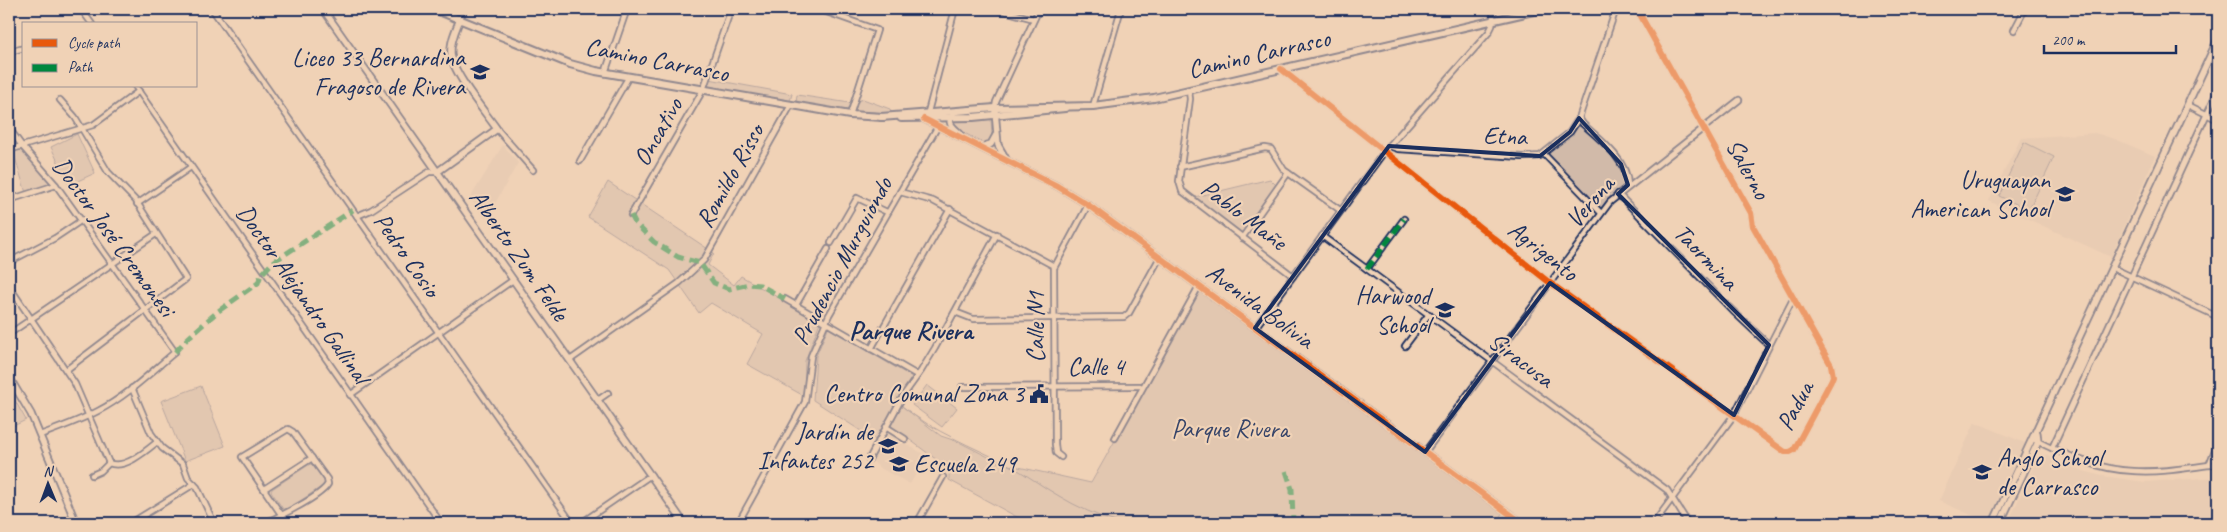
<svg xmlns="http://www.w3.org/2000/svg" width="2227" height="532" font-family="Caveat,sans-serif">
  <style>
    .built { fill: #e0c6af }
    .green { fill: #d1baa9; stroke: #767484 }
    .lines { fill: none; stroke-linecap: round; stroke-linejoin: round }
    .stream { stroke: #6f6f81; stroke-width: 1 }
    .minor-casing { stroke: #1b2f5e; stroke-width: 8 }
    .tertiary-casing { stroke: #1b2f5e; stroke-width: 9 }
    .secondary-casing { stroke: #1b2f5e; stroke-width: 10 }
    .minor { stroke: #f0d2b6; stroke-width: 4.5 }
    .tertiary { stroke: #f0d2b6; stroke-width: 5.5 }
    .secondary { stroke: #f0d2b6; stroke-width: 6 }
    .quiet { stroke: #00873e; stroke-width: 5; stroke-dasharray: 10 5; stroke-linecap: butt }
    .cycleway-casing { stroke: #f0d2b6; stroke-width: 9 }
    .cycleway { stroke: #e8590c; stroke-width: 6 }
    .marked { fill: none; stroke: #1b2f5e; stroke-width: 4; stroke-linejoin: round }
    .labels { text-anchor: middle; dominant-baseline: central; stroke-width: 4.5; stroke-linejoin: round; paint-order: stroke }
    .street-label { font-size: 25px; fill: #1b2f5e; stroke: #f0d2b6 }
    .poi-label { font-size: 25px; fill: #1b2f5e; stroke: #f0d2b6; text-anchor: end }
    .park-label { font-size: 25px; fill: #364469; stroke: #f0d2b6 }
    .neighbourhood-label { font-size: 26px; font-weight: bold; fill: #1b2f5e; stroke: #f0d2b6 }
  </style>
  <rect width="100%" height="100%" fill="#f0d2b6"/>
  <filter id="ink" filterUnits="userSpaceOnUse"><feTurbulence type="fractalNoise" baseFrequency=".02" numOctaves="2"/><feDisplacementMap in="SourceGraphic" scale="10" xChannelSelector="R" yChannelSelector="G"/><feConvolveMatrix kernelMatrix="1 2 1 2 8 2 1 2 1" color-interpolation-filters="sRGB"/></filter>
  <g filter="url(#ink)">
    <g class="built">
      <polygon points="2095,133 2115,139 2155,156 2111,257 1989,201 2021,138"/>
      <polygon points="503,145 518,163 486,219 470,198"/>
      <polygon points="1975,422 2025,443 1990,523 1939,501"/>
      <polygon points="886,432 927,456 910,484 880,468 870,459"/>
      <polygon points="2046,455 2080,470 2102,476 2145,482 2218,477 2218,523 2008,523 2037,459"/>
    </g>
    <g class="green">
      <polygon points="709,79 792,94 790,101 712,88 708,85"/>
      <polygon points="797,95 850,103 847,111 796,102"/>
      <polygon points="863,99 890,109 891,113 854,111 855,102"/>
      <polygon points="991,118 992,138 991,141 985,144 955,128 953,121"/>
      <path d="M1579 126 1584 128C1600 144 1623 159 1626 183L1615 192 1601 208 1548 155 1550 151Z"/>
      <polygon points="77,134 95,173 69,185 51,147"/>
      <polygon points="2024,142 2054,157 2029,210 1999,196"/>
      <polygon points="19,149 48,179 49,183 47,186 26,193 13,151"/>
      <polygon points="1270,179 1277,186 1242,233 1238,233 1191,198"/>
      <polygon points="608,182 714,253 708,265 734,285 741,276 820,322 805,361 804,396 747,364 763,334 711,303 699,313 669,270 588,217"/>
      <polygon points="1200,290 1502,513 1497,523 1028,523 949,480 949,469 890,425 902,406 941,436 959,442 1000,463 1091,483"/>
      <polygon points="828,328 912,377 875,440 813,400 816,356"/>
      <polygon points="927,385 957,408 942,427 912,405"/>
      <polygon points="201,386 225,446 185,461 161,401"/>
      <polygon points="9,390 26,420 9,428"/>
      <polygon points="310,464 313,465 325,482 324,485 288,509 283,509 271,491 272,489"/>
    </g>
    <g class="lines">
      <path class="stream" d="M903 407C934 432 972 446 1007 464 1025 473 1041 486 1059 496 1077 507 1098 516 1118 523"/>
      <g class="minor-casing">
        <g id="minor">
          <polyline points="81,9 92,24"/>
          <polyline points="212,9 572,523"/>
          <polyline points="818,9 877,30 850,115"/>
          <polyline points="997,9 1034,19"/>
          <polyline points="460,19 464,9"/>
          <polyline points="2014,30 2025,9"/>
          <polyline points="9,52 24,48"/>
          <polyline points="1281,69 1550,283 1785,452 1790,452 1794,450 1831,381 1833,376 1831,365 1753,226 1751,213 1637,9"/>
          <polyline points="605,73 627,9"/>
          <polyline points="135,86 441,523"/>
          <polyline points="1189,91 1190,99 1179,181 1182,191 1293,276"/>
          <polyline points="60,100 75,117 108,172 136,201 186,279 66,370"/>
          <polyline points="2188,105 2218,120"/>
          <polyline points="1093,106 1121,9"/>
          <polyline points="995,108 996,102 1039,9"/>
          <polyline points="928,112 955,9"/>
          <path d="M1579 118 1583 124C1600 139 1628 161 1628 185"/>
          <path d="M9 128 22 146 56 185 175 352C150 373 127 396 98 411 79 421 59 428 40 435"/>
          <polyline points="497,129 533,170"/>
          <polyline points="1389,146 1398,149 1522,157 1540,156 1570,132 1579,118 1616,9"/>
          <polyline points="9,150 93,125 139,91"/>
          <polyline points="1544,154 1601,213"/>
          <polyline points="580,161 628,78"/>
          <polyline points="1180,167 1265,148 1271,149 1284,170 1340,210"/>
          <polyline points="900,192 933,201 1054,266"/>
          <polyline points="1618,194 1733,311 1769,345"/>
          <polyline points="9,200 56,185"/>
          <polyline points="137,204 191,167"/>
          <polyline points="631,215 703,90 731,9"/>
          <polyline points="357,216 371,210 429,172 437,172"/>
          <polyline points="1322,236 1667,490 1688,523"/>
          <polyline points="1242,238 1288,173"/>
          <polyline points="831,243 857,198 887,212"/>
          <polyline points="9,262 55,238 82,220"/>
          <polyline points="2113,268 2218,317"/>
          <polyline points="1367,269 1404,219"/>
          <polyline points="9,286 75,384 109,463"/>
          <polyline points="785,299 917,375"/>
          <polyline points="796,305 828,249"/>
          <polyline points="955,312 973,319 1124,317 1129,313 1160,257"/>
          <polyline points="1255,328 1384,152 1489,32 1492,26 1494,9"/>
          <polyline points="9,334 156,234"/>
          <polyline points="1405,346 1429,314"/>
          <polyline points="871,349 950,209"/>
          <polyline points="570,360 679,283 704,260 791,105"/>
          <polyline points="962,387 1140,386"/>
          <polyline points="132,388 151,433 162,448 183,464 188,478 197,487 214,523"/>
          <polyline points="350,395 513,280"/>
          <polyline points="598,400 608,393"/>
          <polyline points="886,427 905,439"/>
          <polyline points="1115,438 1199,286"/>
          <path d="M2033 439C2064 455 2099 470 2134 471 2162 473 2191 467 2218 464"/>
          <polyline points="2052,448 2218,90"/>
          <polyline points="1425,452 1610,202 1739,100"/>
          <polyline points="1061,457 1056,453 1055,444 1054,268 1088,205"/>
          <polyline points="869,459 903,396 921,371 935,348 997,234"/>
          <path d="M109 463C124 470 146 451 157 442"/>
          <polyline points="2209,465 2218,442"/>
          <polyline points="92,475 101,471 109,463"/>
          <polyline points="264,489 312,458"/>
          <polyline points="131,523 194,484"/>
          <path d="M265 523C280 516 321 497 328 484L327 479 293 432 288 429 242 457C257 479 272 501 287 523"/>
          <polyline points="581,523 651,475"/>
          <polyline points="738,523 805,402 811,356 829,315 938,126"/>
          <polyline points="917,523 943,477"/>
          <polyline points="1654,523 1734,415 1793,299"/>
        </g>
      </g>
      <g class="tertiary-casing">
        <g id="tertiary">
          <polyline points="323,9 684,523"/>
          <polyline points="995,111 998,145 1006,159"/>
          <path d="M953 115C945 124 956 129 961 135"/>
          <polyline points="924,119 1057,186 1088,205 1522,523"/>
          <polyline points="981,147 991,144 996,135"/>
          <path d="M437 172 497 129C485 112 451 71 451 53 450 42 456 29 460 19"/>
          <polyline points="9,377 31,414 76,523"/>
          <polyline points="1993,523 2218,39"/>
          <polyline points="2000,523 2038,442 2037,433"/>
        </g>
      </g>
      <g class="secondary-casing">
        <g id="secondary">
          <polyline points="434,9 570,64 596,71 850,115 883,117"/>
          <polyline points="881,117 995,108 1093,106 1154,98 1543,9"/>
          <polyline points="901,118 973,117 1065,108"/>
        </g>
      </g>
      <use href="#minor" class="minor"/>
      <use href="#tertiary" class="tertiary"/>
      <use href="#secondary" class="secondary"/>
      <g class="quiet">
        <polyline points="631,215 635,223 654,242 678,257 700,263 714,283 729,289 749,284 760,285 785,299"/>
        <polyline points="1367,269 1404,219"/>
        <polyline points="175,352 188,338 217,312 258,283 261,275 273,262 353,210"/>
        <polyline points="1286,471 1292,489 1293,523"/>
        <polyline points="1307,523 1309,520"/>
      </g>
      <g class="cycleway-casing">
        <g id="cycleway">
          <polyline points="1281,69 1550,283 1785,452 1790,452 1794,450 1831,381 1833,376 1831,365 1753,226 1751,213 1637,9"/>
          <polyline points="924,119 1057,186 1088,205 1522,523"/>
        </g>
      </g>
      <use href="#cycleway" class="cycleway"/>
    </g>
  </g>
  <path d="M0 0H2227V532H0ZM1579 118 1621 164 1628 185 1618 194 1769 345 1734 415 1550 283 1425 452 1255 328 1389 146 1540 156 1570 132Z" fill="#f0d2b6" fill-opacity=".55" fill-rule="evenodd"/>
  <path class="marked" d="M1579 118 1621 164 1628 185 1618 194 1769 345 1734 415 1550 283 1425 452 1255 328 1389 146 1540 156 1570 132Z"/>
  <defs>
    <g id="school-bare" transform="scale(1.5)"><path d="M0-5L7-2L0 1L-7-2ZM-4 1L0 2.5L4 1V4Q0 6-4 4Z" fill="#1b2f5e" stroke="#f0d2b6" stroke-width="2.5" paint-order="stroke"/></g>
    <g id="civic-bare" transform="scale(1.5)"><path d="M-.6-6.5H3V-4.5H.6V-3L4-1V1h2V6H-6V1h2V-1L-.6-3ZM-1.2 2.5V6h2.4V2.5Z" fill="#1b2f5e" stroke="#f0d2b6" stroke-width="2.5" paint-order="stroke"/></g>
  </defs>
  <g fill-rule="evenodd">
    <use href="#school-bare" x="480" y="72"/>
    <use href="#school-bare" x="2065" y="194"/>
    <use href="#school-bare" x="1445" y="310"/>
    <use href="#civic-bare" x="1039" y="394"/>
    <use href="#school-bare" x="888" y="446"/>
    <use href="#school-bare" x="899" y="464"/>
    <use href="#school-bare" x="1982" y="472"/>
  </g>
  <g class="labels">
    <g class="street-label">
      <text transform="translate(1259 54) rotate(-13)">Camino Carrasco</text>
      <text transform="translate(657 60) rotate(11)">Camino Carrasco</text>
      <text transform="translate(658 132) rotate(-60)">Oncativo</text>
      <text transform="translate(1505 136) rotate(2)">Etna</text>
      <text transform="translate(1748 169) rotate(61)">Salerno</text>
      <text transform="translate(730 176) rotate(-61)">Romildo Risso</text>
      <text transform="translate(1590 202) rotate(-49)">Verona</text>
      <text transform="translate(1244 215) rotate(37)">Pablo Mañe</text>
      <text transform="translate(114 237) rotate(54)">Doctor José Cremonesi</text>
      <text transform="translate(1543 251) rotate(38)">Agrigento</text>
      <text transform="translate(407 255) rotate(55)">Pedro Cosio</text>
      <text transform="translate(519 255) rotate(55)">Alberto Zum Felde</text>
      <text transform="translate(1706 257) rotate(46)">Taormina</text>
      <text transform="translate(842 261) rotate(-62)">Prudencio Murguiondo</text>
      <text transform="translate(303 294) rotate(55)">Doctor Alejandro Gallinal</text>
      <text transform="translate(1260 306) rotate(36)">Avenida Bolivia</text>
      <text transform="translate(1036 327) rotate(-90)">Calle N1</text>
      <text transform="translate(1521 360) rotate(37)">Siracusa</text>
      <text x="1096" y="367">Calle 4</text>
      <text transform="translate(1795 406) rotate(-62)">Padua</text>
    </g>
    <g class="poi-label">
      <text x="465" y="58">Liceo 33 Bernardina<tspan x="465" dy="29">Fragoso de Rivera</tspan></text>
      <text x="2050" y="180">Uruguayan<tspan x="2050" dy="29">American School</tspan></text>
      <text x="1430" y="296">Harwood<tspan x="1430" dy="29">School</tspan></text>
      <text x="1024" y="394">Centro Comunal Zona 3</text>
      <text x="873" y="432">Jardín de<tspan x="873" dy="29">Infantes 252</tspan></text>
      <text x="1997" y="458" text-anchor="start">Anglo School<tspan x="1997" dy="29">de Carrasco</tspan></text>
      <text x="914" y="464" text-anchor="start">Escuela 249</text>
    </g>
    <g class="park-label">
      <text x="1230" y="429">Parque Rivera</text>
    </g>
    <g class="neighbourhood-label">
      <text x="911" y="330">Parque Rivera</text>
    </g>
  </g>
  <rect width="2227" height="532" fill="none" stroke="#f0d2b6" stroke-width="30"/>
  <rect x="15" y="15" width="2197" height="502" fill="none" stroke="#1b2f5e" stroke-width="2" filter="url(#ink)"/>
  <rect x="22" y="22" width="175" height="65" fill="#f0d2b6" stroke="#9b9193"/>
  <rect x="32" y="39" width="25" height="8" fill="#e8590c" stroke="#9b9193"/>
  <text x="68" y="48" font-size="15" fill="#1b2f5e">Cycle path</text>
  <rect x="32" y="64" width="25" height="8" fill="#00873e" stroke="#9b9193"/>
  <text x="68" y="72" font-size="15" fill="#1b2f5e">Path</text>
  <g transform="translate(48 484) rotate(359)" stroke="#f0d2b6" stroke-width="4" paint-order="stroke">
  <path d="M0-4L9 19L0 12L-9 19Z" fill="#1b2f5e"/>
  <text y="-8" font-size="14" font-weight="bold" text-anchor="middle" fill="#1b2f5e">N</text>
  </g>
  <path d="M2044 45v8h132v-8" fill="none" stroke="#1b2f5e" stroke-width="2.5"/>
  <text x="2052" y="45" font-size="15" fill="#1b2f5e" stroke="#f0d2b6" stroke-width="4" paint-order="stroke">200 m</text>
</svg>
